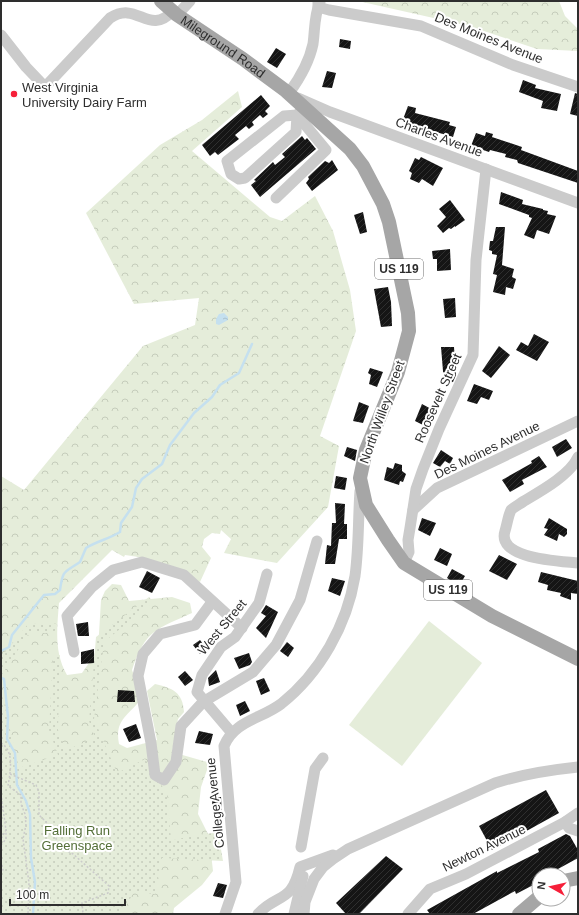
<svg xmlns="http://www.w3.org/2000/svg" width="579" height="915" font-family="Helvetica,sans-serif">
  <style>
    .grass { fill: #e5edda }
    .forest { fill: url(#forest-crowns) }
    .park { fill: url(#park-dots) }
    .water { fill: url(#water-ripples) }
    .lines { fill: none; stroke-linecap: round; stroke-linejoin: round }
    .stream { stroke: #c5e0ef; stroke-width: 2.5 }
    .building { fill: url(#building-hatch) }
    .path { stroke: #cbcbcb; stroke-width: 1.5; stroke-dasharray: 2 2; stroke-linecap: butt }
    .minor { stroke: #cbcbcb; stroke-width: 11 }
    .major { stroke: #a6a6a6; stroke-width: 14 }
    .poi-dot { fill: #f61f39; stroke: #fff; stroke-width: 1.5 }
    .labels { text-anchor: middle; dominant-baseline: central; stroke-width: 4; stroke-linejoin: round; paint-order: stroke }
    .shield { fill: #fff; stroke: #6d6d6d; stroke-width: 1 }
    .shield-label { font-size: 12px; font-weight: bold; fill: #2e2e2e }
    .street-label { font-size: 13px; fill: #2e2e2e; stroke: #fff }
    .poi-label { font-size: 13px; fill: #2e2e2e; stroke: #fff; text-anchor: start }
    .park-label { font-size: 13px; fill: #536e37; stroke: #fff }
  </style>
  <defs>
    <pattern id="forest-crowns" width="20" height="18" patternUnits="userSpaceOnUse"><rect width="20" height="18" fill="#e5edda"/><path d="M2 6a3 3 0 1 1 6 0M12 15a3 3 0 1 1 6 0" fill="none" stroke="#c5ccbb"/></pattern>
    <pattern id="park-dots" width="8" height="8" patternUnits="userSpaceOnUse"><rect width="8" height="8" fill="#e5edda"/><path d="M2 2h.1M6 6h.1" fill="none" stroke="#c5ccbb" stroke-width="1.8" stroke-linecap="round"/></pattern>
    <pattern id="water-ripples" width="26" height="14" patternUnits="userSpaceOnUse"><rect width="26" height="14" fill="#c5e0ef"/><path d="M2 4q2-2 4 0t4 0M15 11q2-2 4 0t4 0" fill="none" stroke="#aac0cd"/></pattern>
    <pattern id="building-hatch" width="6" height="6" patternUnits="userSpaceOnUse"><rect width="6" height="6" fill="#151515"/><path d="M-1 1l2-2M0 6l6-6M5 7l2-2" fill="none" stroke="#2f2f2f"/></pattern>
  </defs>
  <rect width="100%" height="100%" fill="#fff"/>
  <polygon class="grass" points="429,621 482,663 402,766 349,725"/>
  <g class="forest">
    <polygon points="358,1 559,1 565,16 578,29 578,51 537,49 469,26"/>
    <path d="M238 91 242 107 192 151 270 217 282 221 315 196 333 231 350 290 356 331 320 436 339 446 328 507 277 563 224 553 231 539 221 530 220 534 212 533 204 539 202 547 211 558 200 582C176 569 153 558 125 555L124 557 112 550 59 603C57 628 54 653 67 675L82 673 98 650 101 600 105 591 112 584 121 585 129 601 172 597 190 603 192 613C157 629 145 630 132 670L142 697C130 716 114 718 119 744L127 748 157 740 147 691 155 684C172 688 183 692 184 712L178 719 172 752 207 762V770L201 787 198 814 209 836 213 871 202 885 174 908 173 914H1V476L24 490 143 346 195 325 199 298 134 304 86 213 160 145 202 120Z"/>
  </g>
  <g class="park">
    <polygon points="149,597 153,602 104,642 94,719 117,773 145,759 167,794 171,840 218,832 223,861 162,858 155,894 134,892 121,914 1,914 1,691 19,768 58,755 49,730 53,657 60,655 58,730 66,750 95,738 89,721 96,637"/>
    <polygon points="29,623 57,624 54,633 29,633 1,676 1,657"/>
  </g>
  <polygon class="water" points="224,313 228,317 228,320 219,325 216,324 216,319 219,314"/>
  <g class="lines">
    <g class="stream">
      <path d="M1 651 9 647 12 635 44 595 55 594 60 590C63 569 64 573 80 562L86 548C97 541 109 539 120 532L121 523 132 507 136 488 142 479 162 464 170 445 194 413 212 397 220 385 239 373 252 344"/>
      <polyline points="1,678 4,679 8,717 7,739 15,753 17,785 26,801 30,814 31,858 35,882 33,914"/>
    </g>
  </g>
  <g class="building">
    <polygon points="340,39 351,41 350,49 339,47"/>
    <polygon points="276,48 286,54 277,68 267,62"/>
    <polygon points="327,71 336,73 332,88 322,87"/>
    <polygon points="523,80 536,85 535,88 561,94 557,111 541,108 543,101 519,92"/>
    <polygon points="575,93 578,94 578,116 570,114"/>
    <polygon points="261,95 270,106 265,111 268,114 263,118 260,115 252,122 254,125 249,129 246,126 235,135 239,139 218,155 215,152 210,156 202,145"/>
    <polygon points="408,106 416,108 415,113 450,122 449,125 456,127 453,137 402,122"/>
    <polygon points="486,132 493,134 492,137 522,147 521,150 578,171 578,183 518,163 517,160 505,157 506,154 490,150 489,152 471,146 476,133 485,136"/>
    <polygon points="302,136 305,140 307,138 316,149 260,197 251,185 256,181 254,180 273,162 275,165 285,157 282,154"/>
    <polygon points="421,157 443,168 433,186 422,179 419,183 410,179 412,173 409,171 415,158 419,160"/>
    <polygon points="332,160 338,170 312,191 306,183 309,179 308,177 325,161 329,163"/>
    <polygon points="501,192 523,200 522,204 543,209 543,210 548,211 547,214 556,216 549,234 537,230 534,239 524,235 532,218 529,217 529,215 499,204"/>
    <polygon points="450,200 465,220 455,227 455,226 451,229 449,228 443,233 437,226 446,217 439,209"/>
    <polygon points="363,212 367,232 360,234 354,215"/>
    <polygon points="496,227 505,227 502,265 514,269 512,277 516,279 513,289 506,287 505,295 493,292 497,275 493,274 497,255 492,254 492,251 489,250 490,241 493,241"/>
    <polygon points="450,249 451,270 437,271 437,259 433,259 432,251"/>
    <polygon points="388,287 391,302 392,326 381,327 374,289"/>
    <polygon points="455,298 456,317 445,318 443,299"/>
    <polygon points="534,334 549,342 537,361 516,350 521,342 528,346"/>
    <polygon points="499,346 510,355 491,378 482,371"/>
    <polygon points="441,347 454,347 456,375 453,382 444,383"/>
    <polygon points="370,368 383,372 377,387 369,384 371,375 368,373"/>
    <polygon points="474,384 493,391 489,400 481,397 477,404 467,401"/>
    <polygon points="359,402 369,406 363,423 353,421"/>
    <polygon points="422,404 433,410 425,426 415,421"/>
    <polygon points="566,439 572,448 557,457 552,447"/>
    <polygon points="347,447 357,450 355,461 344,456"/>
    <polygon points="441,450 453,458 450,464 445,461 440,467 433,463"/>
    <polygon points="539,456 547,467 522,480 524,484 510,492 502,480 532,463 531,461"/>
    <polygon points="395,463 402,465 402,471 406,474 403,482 400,481 399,485 384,480 387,467 393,469"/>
    <polygon points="336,476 347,478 345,490 334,488"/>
    <polygon points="335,503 345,504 344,524 347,524 347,539 339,539 335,564 325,564 327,545 331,546 332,523 336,523"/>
    <polygon points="422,518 436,523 430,536 418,530"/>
    <polygon points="549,518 567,529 567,534 564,537 559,534 557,541 544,535 548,529 544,528"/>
    <polygon points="440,548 452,554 447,566 434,560"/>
    <polygon points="499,555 517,564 507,580 489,571"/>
    <polygon points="452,569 465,576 459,586 447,578"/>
    <polygon points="147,571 160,578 152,593 139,587"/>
    <polygon points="541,572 578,581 578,594 571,593 571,600 560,596 561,593 547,590 548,585 538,582"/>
    <polygon points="332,578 345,581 340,596 328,591"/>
    <polygon points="266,605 278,612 266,638 256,628 266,616 261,613"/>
    <polygon points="88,622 89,636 78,636 76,624"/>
    <polygon points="200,640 207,649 200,654 193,645"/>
    <polygon points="287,642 294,648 288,657 280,651"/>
    <polygon points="94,649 94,663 81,664 81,652"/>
    <polygon points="249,653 252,662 250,665 239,669 234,658"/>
    <polygon points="216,670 220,682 209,686 208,678"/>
    <polygon points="185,671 193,680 185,686 178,677"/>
    <polygon points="264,678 270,691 261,695 256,681"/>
    <polygon points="118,690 134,691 135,702 117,702"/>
    <polygon points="245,701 250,711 240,716 236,705"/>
    <polygon points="136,724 141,738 129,742 123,729"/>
    <polygon points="199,731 213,734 210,745 195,743"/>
    <polygon points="546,790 559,813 492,850 479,826"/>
    <polygon points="221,797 222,817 213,817 212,798"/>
    <polygon points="566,834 570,836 578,850 578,858 547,875 539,875 539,882 516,894 515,891 473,914 430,914 427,910 497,871 497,873 539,852 538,849"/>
    <polygon points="386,856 403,869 359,914 346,914 336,903"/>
    <polygon points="218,883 227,885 223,898 213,896"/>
  </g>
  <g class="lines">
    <g class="path">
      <path d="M1 743C15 751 10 773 8 786L21 795V804L25 814 26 825 23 839 29 883 28 914"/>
      <polyline points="10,774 36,785 39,792 39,815 54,830 58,846 73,854 109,886 108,893 82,903 83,914"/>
      <polyline points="1,794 6,830 1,839"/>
      <polyline points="1,845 6,839 6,832"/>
      <polyline points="1,861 3,870 1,872"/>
    </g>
    <g class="minor">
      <polyline points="318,1 318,7 329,10 421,26 513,65 578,87"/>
      <polyline points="177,15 190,1"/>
      <path d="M1 35 26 67 45 87 110 18C138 0 148 37 173 11"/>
      <path d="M289 93C300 78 309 63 313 44 315 30 314 15 320 2"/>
      <polyline points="298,98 330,112 578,203"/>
      <polyline points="297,115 296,132 245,178 239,179 231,174 227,161 284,116 297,115 304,107"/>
      <polyline points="276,198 326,150 297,115"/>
      <path d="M578 457C570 475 541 491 524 501 520 504 514 507 511 510 508 516 507 525 505 531 496 559 561 561 578 563"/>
      <polyline points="413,510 437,488 578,421"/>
      <polyline points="404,563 409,552 408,540 410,528 416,489 423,469 439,429 473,355 476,260 486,169"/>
      <polyline points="212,602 195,625 160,634 143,654 138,676 151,743 155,775 164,780 176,762 181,726 203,702 253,672 276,645 300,600 317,541"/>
      <polyline points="74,652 67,616 92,587 113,570 142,562 184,575 242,628"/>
      <polyline points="231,732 197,692 202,675 221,647 235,637 259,603 267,574"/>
      <polyline points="565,822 569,828 578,831"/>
      <polyline points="301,847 315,769 323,758"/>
      <path d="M225 914 236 882 224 746C234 721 261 719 281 704 320 673 347 625 355 576 359 547 358 519 360 491"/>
      <path d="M258 914C278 892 291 905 300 867L333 855"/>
      <polyline points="294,914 303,876"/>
      <path d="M304 914 305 902 314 879 323 867 333 859 348 849 495 783C523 774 549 770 578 767"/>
      <polyline points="408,914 430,889 466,874 565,822 578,813"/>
    </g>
    <g class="major">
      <path id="s1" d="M161 1 177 15 243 59 286 91 350 149 363 166 383 204 389 222 408 313 409 331 398 372 366 450 360 478 366 505 388 540 404 563 492 616 578 659"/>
      <polyline points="563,881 578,878"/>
      <polyline points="519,914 539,897"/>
    </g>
  </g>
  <circle class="poi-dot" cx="14" cy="94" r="4"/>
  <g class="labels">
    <g class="shield">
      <rect x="375" y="259" width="48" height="20" rx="3"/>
      <rect x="424" y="580" width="48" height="20" rx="3"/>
    </g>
    <g class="shield-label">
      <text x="399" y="269">US 119</text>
      <text x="448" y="590">US 119</text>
    </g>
    <g class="street-label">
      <text transform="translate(489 38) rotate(22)">Des Moines Avenue</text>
      <text stroke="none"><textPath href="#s1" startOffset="77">Mileground Road</textPath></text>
      <text transform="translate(439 137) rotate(20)">Charles Avenue</text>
      <text transform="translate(438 398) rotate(-66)">Roosevelt Street</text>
      <text transform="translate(382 412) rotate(-70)">North Willey Street</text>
      <text transform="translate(487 450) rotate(-26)">Des Moines Avenue</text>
      <text transform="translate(222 627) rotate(-50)">West Street</text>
      <text transform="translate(215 803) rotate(-96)">College Avenue</text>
      <text transform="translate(484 848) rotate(-26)">Newton Avenue</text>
    </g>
    <g class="poi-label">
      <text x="22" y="87">West Virginia<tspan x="22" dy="15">University Dairy Farm</tspan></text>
    </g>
    <g class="park-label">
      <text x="77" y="830">Falling Run<tspan x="77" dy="15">Greenspace</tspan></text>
    </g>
  </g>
  <rect width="579" height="915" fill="none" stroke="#2e2e2e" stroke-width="4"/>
  <g transform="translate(551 887) rotate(278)"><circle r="19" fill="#ffffff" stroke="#ababab"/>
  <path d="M0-3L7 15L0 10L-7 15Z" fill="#f61f39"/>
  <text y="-6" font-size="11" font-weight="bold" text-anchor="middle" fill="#2e2e2e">N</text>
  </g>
  <path d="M10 899v6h115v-6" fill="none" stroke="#2e2e2e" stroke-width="2"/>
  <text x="16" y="899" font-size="12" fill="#2e2e2e" stroke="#ffffff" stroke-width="3" paint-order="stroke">100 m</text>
</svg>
